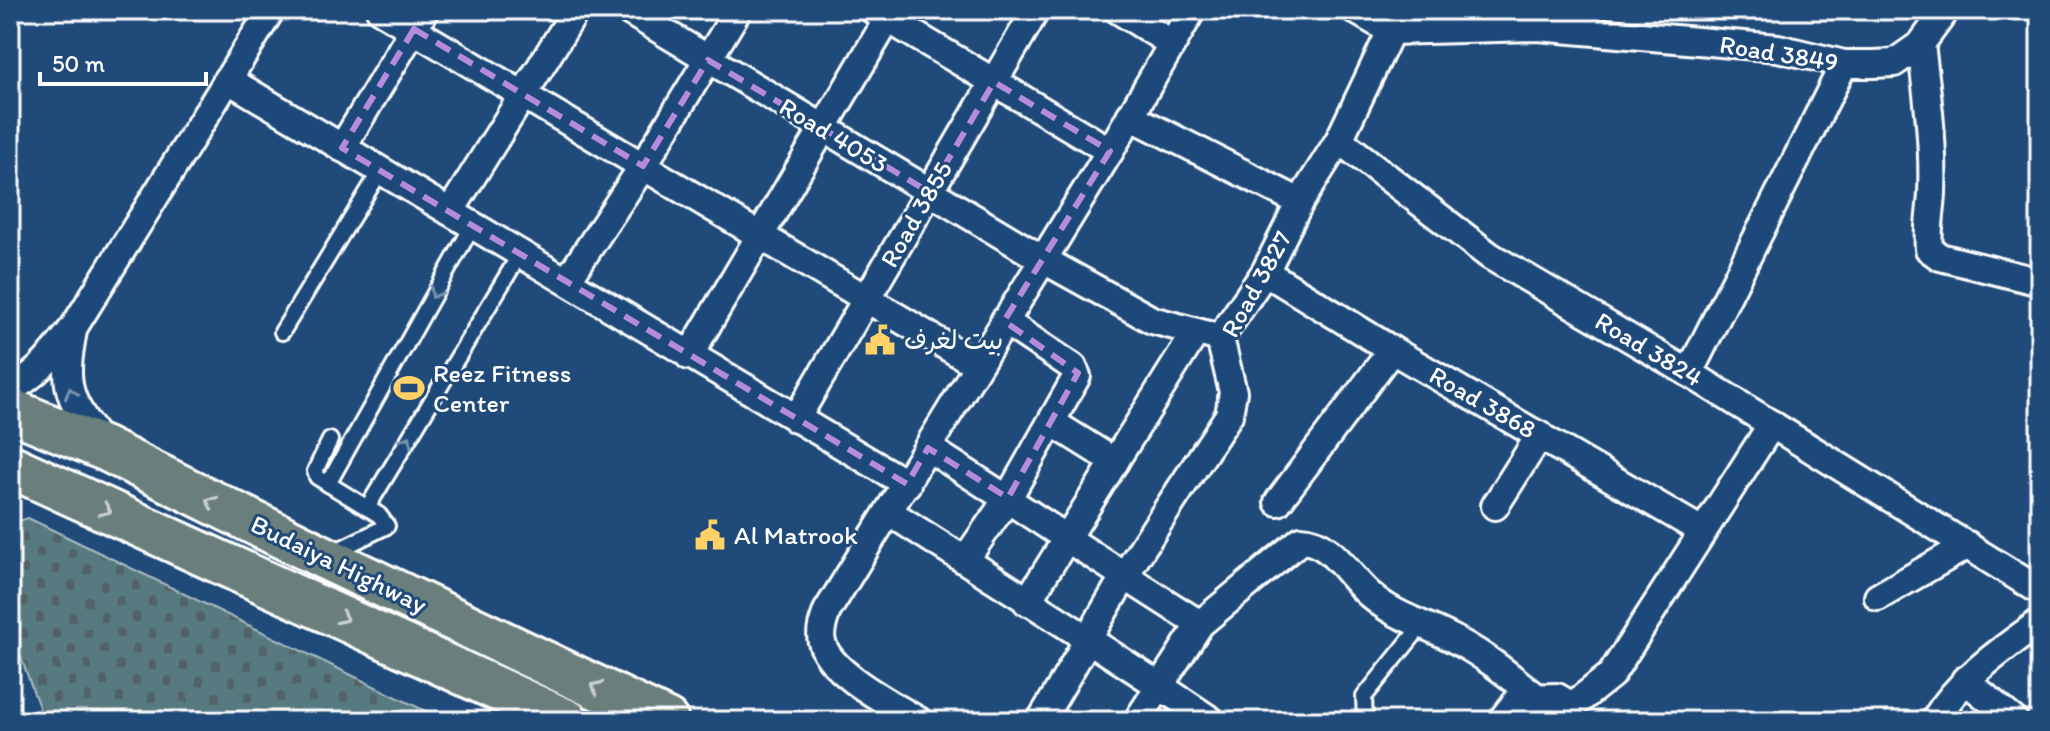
<svg xmlns="http://www.w3.org/2000/svg" width="2050" height="731" font-family="Itim,'Playpen Sans Arabic',sans-serif">
  <style>
    .cemetery { fill: url(#cemetery-stones); stroke: #aabcc0; stroke-width: 2 }
    .lines { fill: none; stroke-linecap: round; stroke-linejoin: round }
    .lane-casing { stroke: #fff; stroke-width: 20 }
    .street-casing { stroke: #fff; stroke-width: 32 }
    .primary-casing { stroke: #fff; stroke-width: 48 }
    .lane { stroke: #1f4a7a; stroke-width: 14 }
    .street { stroke: #1f4a7a; stroke-width: 26 }
    .primary { stroke: #6b7f7c; stroke-width: 42 }
    .oneway { stroke: #7992af }
    .oneway2 { stroke: #cbd2d1 }
    .marked { fill: none; stroke: #b68bdc; stroke-width: 6; stroke-dasharray: 16 10; stroke-linejoin: round }
    .labels { text-anchor: middle; dominant-baseline: central; stroke-width: 6; stroke-linejoin: round; paint-order: stroke }
    .street-label { font-size: 26px; fill: #fff; stroke: #1f4a7a }
    .poi-label { font-size: 26px; fill: #fff; stroke: #1f4a7a; text-anchor: start }
  </style>
  <defs>
    <pattern id="cemetery-stones" width="16" height="16" patternUnits="userSpaceOnUse" patternTransform="scale(2)"><rect width="16" height="16" fill="#567a80"/><path d="M2 7V4a2 2 0 0 1 4 0v3zM10 15v-3a2 2 0 0 1 4 0v3z" fill="#516366"/></pattern>
  </defs>
  <rect width="100%" height="100%" fill="#1f4a7a"/>
  <filter id="ink" filterUnits="userSpaceOnUse"><feTurbulence type="fractalNoise" baseFrequency=".0125" numOctaves="2"/><feDisplacementMap in="SourceGraphic" scale="16" xChannelSelector="R" yChannelSelector="G"/><feConvolveMatrix kernelMatrix="1 2 1 2 8 2 1 2 1" color-interpolation-filters="sRGB"/></filter>
  <g filter="url(#ink)">
    <polygon class="cemetery" points="28,518 446,721 44,721 10,627 10,524"/>
    <g class="lines">
      <g class="lane-casing">
        <g id="lane">
          <polyline points="282,332 381,170"/>
          <polyline points="330,440 315,471 317,477 379,515 387,526 330,554"/>
          <polyline points="328,484 473,225"/>
          <polyline points="367,508 520,254"/>
          <polyline points="1365,721 1364,697 1421,626"/>
        </g>
      </g>
      <g class="street-casing">
        <g id="street">
          <polyline points="380,10 978,365"/>
          <polyline points="627,10 1042,259 1152,320 1220,338"/>
          <polyline points="873,10 1110,151"/>
          <polyline points="1118,10 1171,43"/>
          <polyline points="1355,10 1391,31 1538,27 1778,48 1844,64 1873,64 1894,63 1921,44 1946,10"/>
          <path d="M1921 44C1927 93 1934 143 1932 193 1931 212 1927 230 1929 249L1940 257 2040 282"/>
          <polyline points="227,79 907,484"/>
          <polyline points="1130,116 1300,202"/>
          <polyline points="1339,140 1490,256 1689,373 2040,591"/>
          <polyline points="342,148 425,10"/>
          <polyline points="450,212 576,10"/>
          <polyline points="1265,272 1392,350 1702,531"/>
          <polyline points="567,281 643,166 738,10"/>
          <path d="M73 331C62 388 68 398 102 445"/>
          <polyline points="689,356 893,10"/>
          <polyline points="1689,373 1844,64"/>
          <path d="M10 389C39 375 54 352 74 327L271 10"/>
          <polyline points="796,419 1036,10"/>
          <polyline points="1053,423 1115,462"/>
          <path d="M928 448C1020 506 1108 567 1200 624"/>
          <polyline points="1278,502 1392,350"/>
          <polyline points="1495,506 1540,435"/>
          <path d="M889 512C997 581 1106 649 1212 721"/>
          <polyline points="965,560 1008,498 1077,376 1073,367 1004,321"/>
          <polyline points="1878,597 1968,545"/>
          <polyline points="1027,602 1196,332"/>
          <polyline points="1965,680 2015,721"/>
          <polyline points="1572,706 1611,675 1772,424"/>
          <path d="M919 721C893 705 829 673 822 642 819 631 824 620 827 611L1110 151 1192 10"/>
          <path d="M1040 721C1070 674 1094 626 1123 579 1157 523 1194 469 1229 415L1233 392 1220 338 1265 272 1300 202 1339 140 1391 31 1399 10"/>
          <path d="M1137 721 1200 624 1301 540C1331 541 1346 573 1367 592 1394 618 1428 624 1459 642 1487 657 1511 677 1535 696"/>
          <polyline points="1501,721 1519,698 1557,697 1572,706"/>
          <path d="M1934 721C1960 678 2000 651 2040 622"/>
        </g>
      </g>
      <g class="primary-casing">
        <g id="primary">
          <polyline points="10,410 105,449 323,557 667,721"/>
          <polyline points="10,466 567,721"/>
        </g>
      </g>
      <use href="#lane" class="lane"/>
      <use href="#street" class="street"/>
      <use href="#primary" class="primary"/>
    </g>
    <defs><path id="oneway-chevron" d="M-2-3.5L2.5 0L-2 3.5" fill="none" stroke-width="1.6" stroke-linecap="round" stroke-linejoin="round" transform="scale(2)"/></defs>
    <g class="oneway">
      <use href="#oneway-chevron" transform="translate(435 293) rotate(119)"/>
      <use href="#oneway-chevron" transform="translate(71 393) rotate(-107)"/>
      <use href="#oneway-chevron" transform="translate(407 441) rotate(-59)"/>
    </g>
    <g class="oneway2">
      <use href="#oneway-chevron" transform="translate(211 502) rotate(-154)"/>
      <use href="#oneway-chevron" transform="translate(106 510) rotate(24)"/>
      <use href="#oneway-chevron" transform="translate(343 618) rotate(25)"/>
      <use href="#oneway-chevron" transform="translate(596 687) rotate(-155)"/>
    </g>
  </g>
  <path class="marked" d="M414 29 643 166 708 60 929 192 994 82 1110 151 1004 321 1078 373 1008 498 928 448 907 484 342 148Z"/>
  <defs>
    <g id="civic-bare" transform="scale(2.4)"><path d="M-.6-6.5H3V-4.5H.6V-3L4-1V1h2V6H-6V1h2V-1L-.6-3ZM-1.2 2.5V6h2.4V2.5Z" fill="#ffd166" stroke="#1f4a7a" stroke-width="2.5" paint-order="stroke"/></g>
    <g id="stadium-bare" transform="scale(2.4)"><path d="M0-5a6.5 5 0 1 0 0 10a6.5 5 0 1 0 0-10ZM-3.5-1.8h7v3.6h-7Z" fill="#ffd166" stroke="#1f4a7a" stroke-width="2.5" paint-order="stroke"/></g>
  </defs>
  <g fill-rule="evenodd">
    <use href="#civic-bare" x="880" y="340"/>
    <use href="#stadium-bare" x="409" y="388"/>
    <use href="#civic-bare" x="710" y="535"/>
  </g>
  <g class="labels">
    <g class="street-label">
      <text transform="translate(1779 53) rotate(9)">Road 3849</text>
      <text transform="translate(834 135) rotate(31)">Road 4053</text>
      <text transform="translate(916 214) rotate(-60)">Road 3855</text>
      <text transform="translate(1256 284) rotate(-61)">Road 3827</text>
      <text transform="translate(1649 349) rotate(31)">Road 3824</text>
      <text transform="translate(1483 402) rotate(30)">Road 3868</text>
      <text transform="translate(339 564) rotate(26)">Budaiya Highway</text>
    </g>
    <g class="poi-label">
      <text x="904" y="340">بيت لغرف</text>
      <text x="433" y="373">Reez Fitness<tspan x="433" dy="30">Center</tspan></text>
      <text x="734" y="535">Al Matrook</text>
    </g>
  </g>
  <rect width="2050" height="731" fill="none" stroke="#1f4a7a" stroke-width="40"/>
  <rect x="20" y="20" width="2010" height="691" fill="none" stroke="#fff" stroke-width="3" filter="url(#ink)"/>
  <path d="M40 72v12h166v-12" fill="none" stroke="#ffffff" stroke-width="4"/>
  <text x="52" y="72" font-size="24" fill="#ffffff" stroke="#1f4a7a" stroke-width="6" paint-order="stroke">50 m</text>
</svg>
